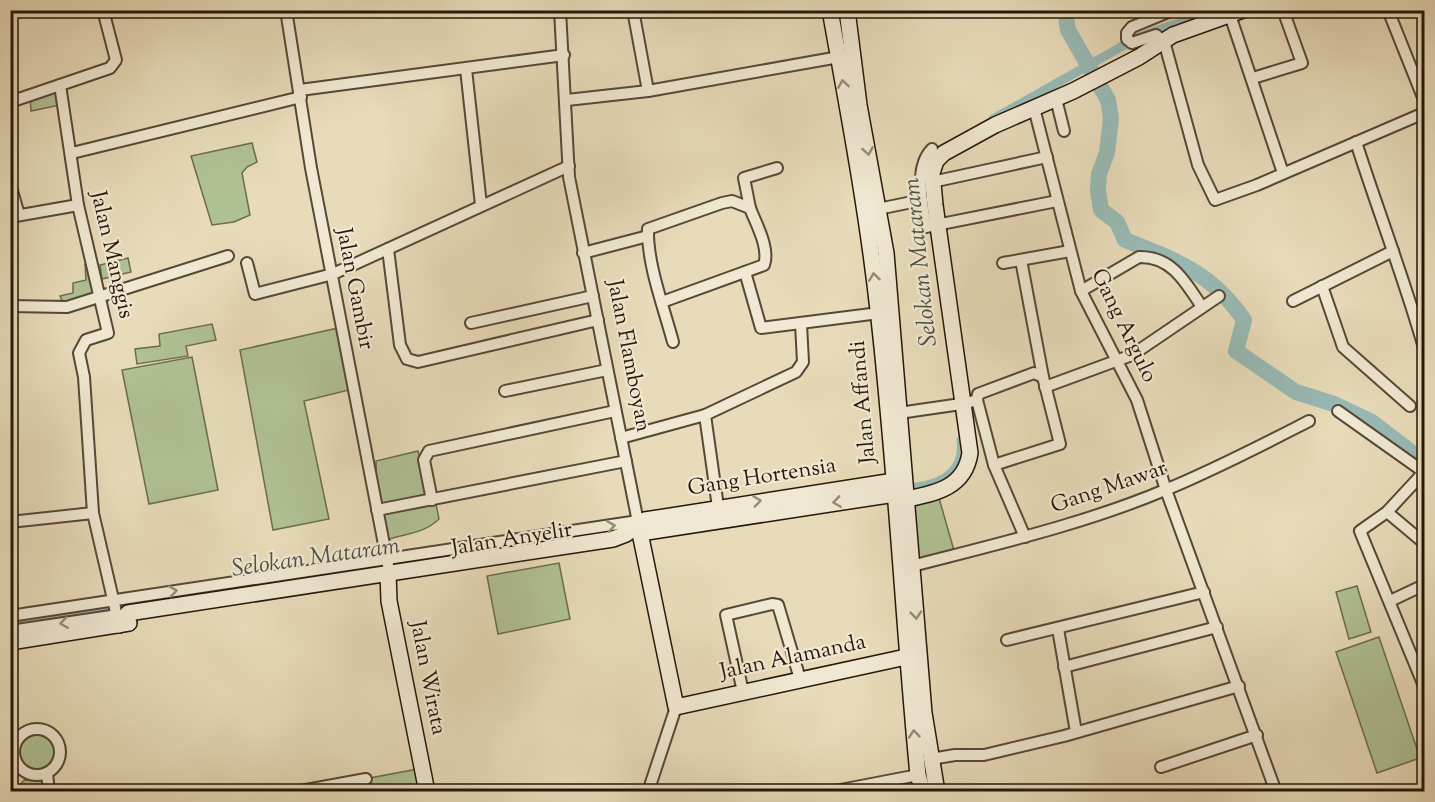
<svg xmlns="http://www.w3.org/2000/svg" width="1435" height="802" font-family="'Sorts Mill Goudy',serif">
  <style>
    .green { fill: #b0c194; stroke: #6b6c4f; stroke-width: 1.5 }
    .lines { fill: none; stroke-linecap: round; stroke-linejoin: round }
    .canal { stroke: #98bab5; stroke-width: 9 }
    .river { stroke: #98bab5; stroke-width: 16 }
    .street-casing { stroke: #564836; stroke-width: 14 }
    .secondary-casing { stroke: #26170a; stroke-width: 18 }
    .street { stroke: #f0e8d2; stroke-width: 10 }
    .secondary { stroke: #f0e8d2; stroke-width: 15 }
    .oneway { stroke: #958a78 }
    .labels { text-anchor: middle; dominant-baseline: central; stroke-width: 4.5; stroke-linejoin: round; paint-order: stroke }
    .street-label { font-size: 22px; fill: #26170a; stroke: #f0e8d2 }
    .water-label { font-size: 24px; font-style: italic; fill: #4e5046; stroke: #f0e8d2 }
  </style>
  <rect width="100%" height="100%" fill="#e8dbb9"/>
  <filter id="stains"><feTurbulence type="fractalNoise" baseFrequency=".00333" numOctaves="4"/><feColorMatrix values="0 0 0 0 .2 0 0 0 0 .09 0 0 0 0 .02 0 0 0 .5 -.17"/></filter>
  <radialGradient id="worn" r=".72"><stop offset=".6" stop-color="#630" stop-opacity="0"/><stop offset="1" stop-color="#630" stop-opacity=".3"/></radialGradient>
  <g class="green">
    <polygon points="56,88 60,105 31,111 30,96"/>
    <polygon points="252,143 257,162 247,167 242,173 250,215 234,222 212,225 191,156"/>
    <polygon points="128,258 131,272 102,279 100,265"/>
    <polygon points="90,263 96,296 63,303 60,296 73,293 73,283 86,280 85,264"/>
    <polygon points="212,324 216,340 186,346 188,356 137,364 135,349 160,346 159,334"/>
    <polygon points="338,328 349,390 304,401 329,519 273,530 240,350"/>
    <polygon points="192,357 218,490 149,504 122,370"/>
    <polygon points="418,451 429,496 377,507 376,461"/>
    <polygon points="937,491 955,554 919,562 912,493"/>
    <path d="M436 504 439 519C423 534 407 533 386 540L382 514Z"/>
    <polygon points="559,563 570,619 498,634 487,576"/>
    <polygon points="1357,586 1371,632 1349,639 1336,592"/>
    <polygon points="1379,637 1420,758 1377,773 1336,652"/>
    <circle cx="37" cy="752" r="17"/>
    <polygon points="418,769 422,792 295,792"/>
    <polygon points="24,780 43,781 45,791 15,792"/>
  </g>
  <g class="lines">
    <g class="canal">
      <polyline points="993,119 1137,38 1214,10"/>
      <path d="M901 488C931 488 966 478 961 440"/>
      <polyline points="538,543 601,532"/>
      <polyline points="10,622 219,592"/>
    </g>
    <path class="river" d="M1065 10 1068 30 1108 100 1111 118 1107 153 1099 174 1098 191 1101 210 1117 222 1125 240C1176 260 1212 273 1244 320L1236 351 1296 392 1334 404 1372 422 1424 462"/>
    <g class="street-casing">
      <g id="street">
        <polyline points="286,10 311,168 388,565"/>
        <polyline points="560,10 569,177 639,527"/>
        <polyline points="633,10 648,91"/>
        <polyline points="1173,10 1132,27 1127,33 1127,39 1132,43 1156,35 1164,41 1198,165 1215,200 1257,185 1424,113"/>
        <polyline points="1388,10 1424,100"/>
        <polyline points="1230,15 1283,173"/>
        <polyline points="466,69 481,205"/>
        <polyline points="1253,78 1302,63 1283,10"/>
        <polyline points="60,85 78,205 108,333 86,340 79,353 84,377 93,513 119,625"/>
        <polyline points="300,90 564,55"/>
        <polyline points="1056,99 1064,131"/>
        <polyline points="567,100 648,91 839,57"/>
        <polyline points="10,102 110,68 116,60 103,10"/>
        <polyline points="1034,108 1081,291 1137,400 1166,490 1276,792"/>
        <path d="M1356 142C1378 211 1404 278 1424 348"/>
        <path d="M932 149C914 167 922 204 926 227L1057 201"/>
        <polyline points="72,153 301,97"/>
        <polyline points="932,182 1047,157"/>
        <polyline points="10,184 19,215"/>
        <polyline points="750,208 744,178 777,168"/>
        <polyline points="878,209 922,200"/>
        <polyline points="10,217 78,205"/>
        <polyline points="388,249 400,345 407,359 418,362 598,320"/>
        <polyline points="583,253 648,236"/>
        <polyline points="247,263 255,294 333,274 569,166"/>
        <polyline points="1003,263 1070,251"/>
        <polyline points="745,272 761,328 879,313"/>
        <polyline points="1322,286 1343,347 1410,406"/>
        <path d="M1081 291 1139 257C1172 256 1186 283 1202 307"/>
        <polyline points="1293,301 1393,251"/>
        <path d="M662 302 764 265C770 248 756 224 750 208L732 201 722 203 648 229C647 264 664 308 673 342"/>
        <polyline points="10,306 67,307 228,256"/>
        <polyline points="471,323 593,296"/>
        <polyline points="1045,387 1132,355 1219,296"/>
        <polyline points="505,391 607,370"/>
        <polyline points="977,400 994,465 1025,537"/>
        <polyline points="970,402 977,400 978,394 1034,373 1043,377"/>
        <polyline points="1338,411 1424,472"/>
        <polyline points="899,413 961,404"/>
        <polyline points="621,438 705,415"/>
        <polyline points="994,465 1060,444 1043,377 1021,260"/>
        <polyline points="1424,472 1387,512 1360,531 1424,686"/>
        <polyline points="432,500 424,460 429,451 615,411"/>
        <polyline points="718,507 705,415 796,372 803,362 801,324"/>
        <polyline points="377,510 626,461"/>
        <polyline points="1387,512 1424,543"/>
        <polyline points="10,522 93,513"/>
        <path d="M912 566C997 544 1084 524 1165 490 1214 470 1262 445 1309 421"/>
        <polyline points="1390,601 1424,585"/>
        <polyline points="10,616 638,521"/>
        <polyline points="1058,629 1076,732"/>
        <polyline points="10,631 118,615"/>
        <polyline points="1007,640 1204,592"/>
        <polyline points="1064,667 1217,627"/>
        <polyline points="743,692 726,615 772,604 778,605 800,679"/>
        <circle cx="37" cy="752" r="23"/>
        <polyline points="931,759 955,755 984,755 1064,736 1239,686"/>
        <polyline points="1161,767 1257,735"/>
        <polyline points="47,773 49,792"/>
        <polyline points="295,792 366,779"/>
        <polyline points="648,792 676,707"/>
        <polyline points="830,792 918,775"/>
      </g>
    </g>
    <g class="secondary-casing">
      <g id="secondary">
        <path d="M830 10C848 110 867 210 878 310 896 465 903 620 918 775L923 792"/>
        <polyline points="847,10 859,105 886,253 924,713 937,792"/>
        <path d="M907 499C937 493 965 487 970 453L935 205 932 173 936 161 944 153 995 125 1073 91 1139 57 1173 35 1243 10"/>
        <polyline points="640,533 676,707 906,657"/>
        <polyline points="640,533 895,494"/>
        <polyline points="388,573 389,601 427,792"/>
        <polyline points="119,625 128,613 613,539 626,534 645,520 894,481"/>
        <polyline points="10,642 129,623"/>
      </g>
    </g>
    <use href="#street" class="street"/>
    <use href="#secondary" class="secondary"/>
  </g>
  <defs><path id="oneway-chevron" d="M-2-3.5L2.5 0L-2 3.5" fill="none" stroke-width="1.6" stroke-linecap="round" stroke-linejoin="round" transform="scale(1.5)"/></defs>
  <g class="oneway">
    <use href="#oneway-chevron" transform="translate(843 84) rotate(-99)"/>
    <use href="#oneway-chevron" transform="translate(868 151) rotate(80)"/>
    <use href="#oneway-chevron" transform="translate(874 277) rotate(-97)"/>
    <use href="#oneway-chevron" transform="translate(757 501) rotate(-8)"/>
    <use href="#oneway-chevron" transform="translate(837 502) rotate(172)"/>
    <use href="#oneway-chevron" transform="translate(611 526) rotate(-9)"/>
    <use href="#oneway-chevron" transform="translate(173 591) rotate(-8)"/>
    <use href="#oneway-chevron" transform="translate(916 615) rotate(85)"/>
    <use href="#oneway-chevron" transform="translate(64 623) rotate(172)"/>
    <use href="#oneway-chevron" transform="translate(914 734) rotate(-96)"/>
  </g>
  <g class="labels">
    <g class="street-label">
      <text transform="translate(111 255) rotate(77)">Jalan Manggis</text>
      <text transform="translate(354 289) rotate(79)">Jalan Gambir</text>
      <text transform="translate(1123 326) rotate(64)">Gang Argulo</text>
      <text transform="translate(628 356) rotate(79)">Jalan Flamboyan</text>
      <text transform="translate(864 402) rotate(-95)">Jalan Affandi</text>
      <text transform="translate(762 478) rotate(-9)">Gang Hortensia</text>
      <text transform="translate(1109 488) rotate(-19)">Gang Mawar</text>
      <text transform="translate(512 540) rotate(-9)">Jalan Anyelir</text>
      <text transform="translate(793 658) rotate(-12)">Jalan Alamanda</text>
      <text transform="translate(427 678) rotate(79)">Jalan Wirata</text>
    </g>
    <g class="water-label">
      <text transform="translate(921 262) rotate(-96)">Selokan Mataram</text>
      <text transform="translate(316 558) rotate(-8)">Selokan Mataram</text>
    </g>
  </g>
  <rect width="1435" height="802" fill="none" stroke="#e8dbb9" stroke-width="36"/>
  <rect x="12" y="12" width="1411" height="778" fill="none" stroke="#26170a" stroke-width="3"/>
  <rect x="18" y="18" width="1399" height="766" fill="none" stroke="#26170a" stroke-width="1.5"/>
  <rect width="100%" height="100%" filter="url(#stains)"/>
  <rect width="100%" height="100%" fill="url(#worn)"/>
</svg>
